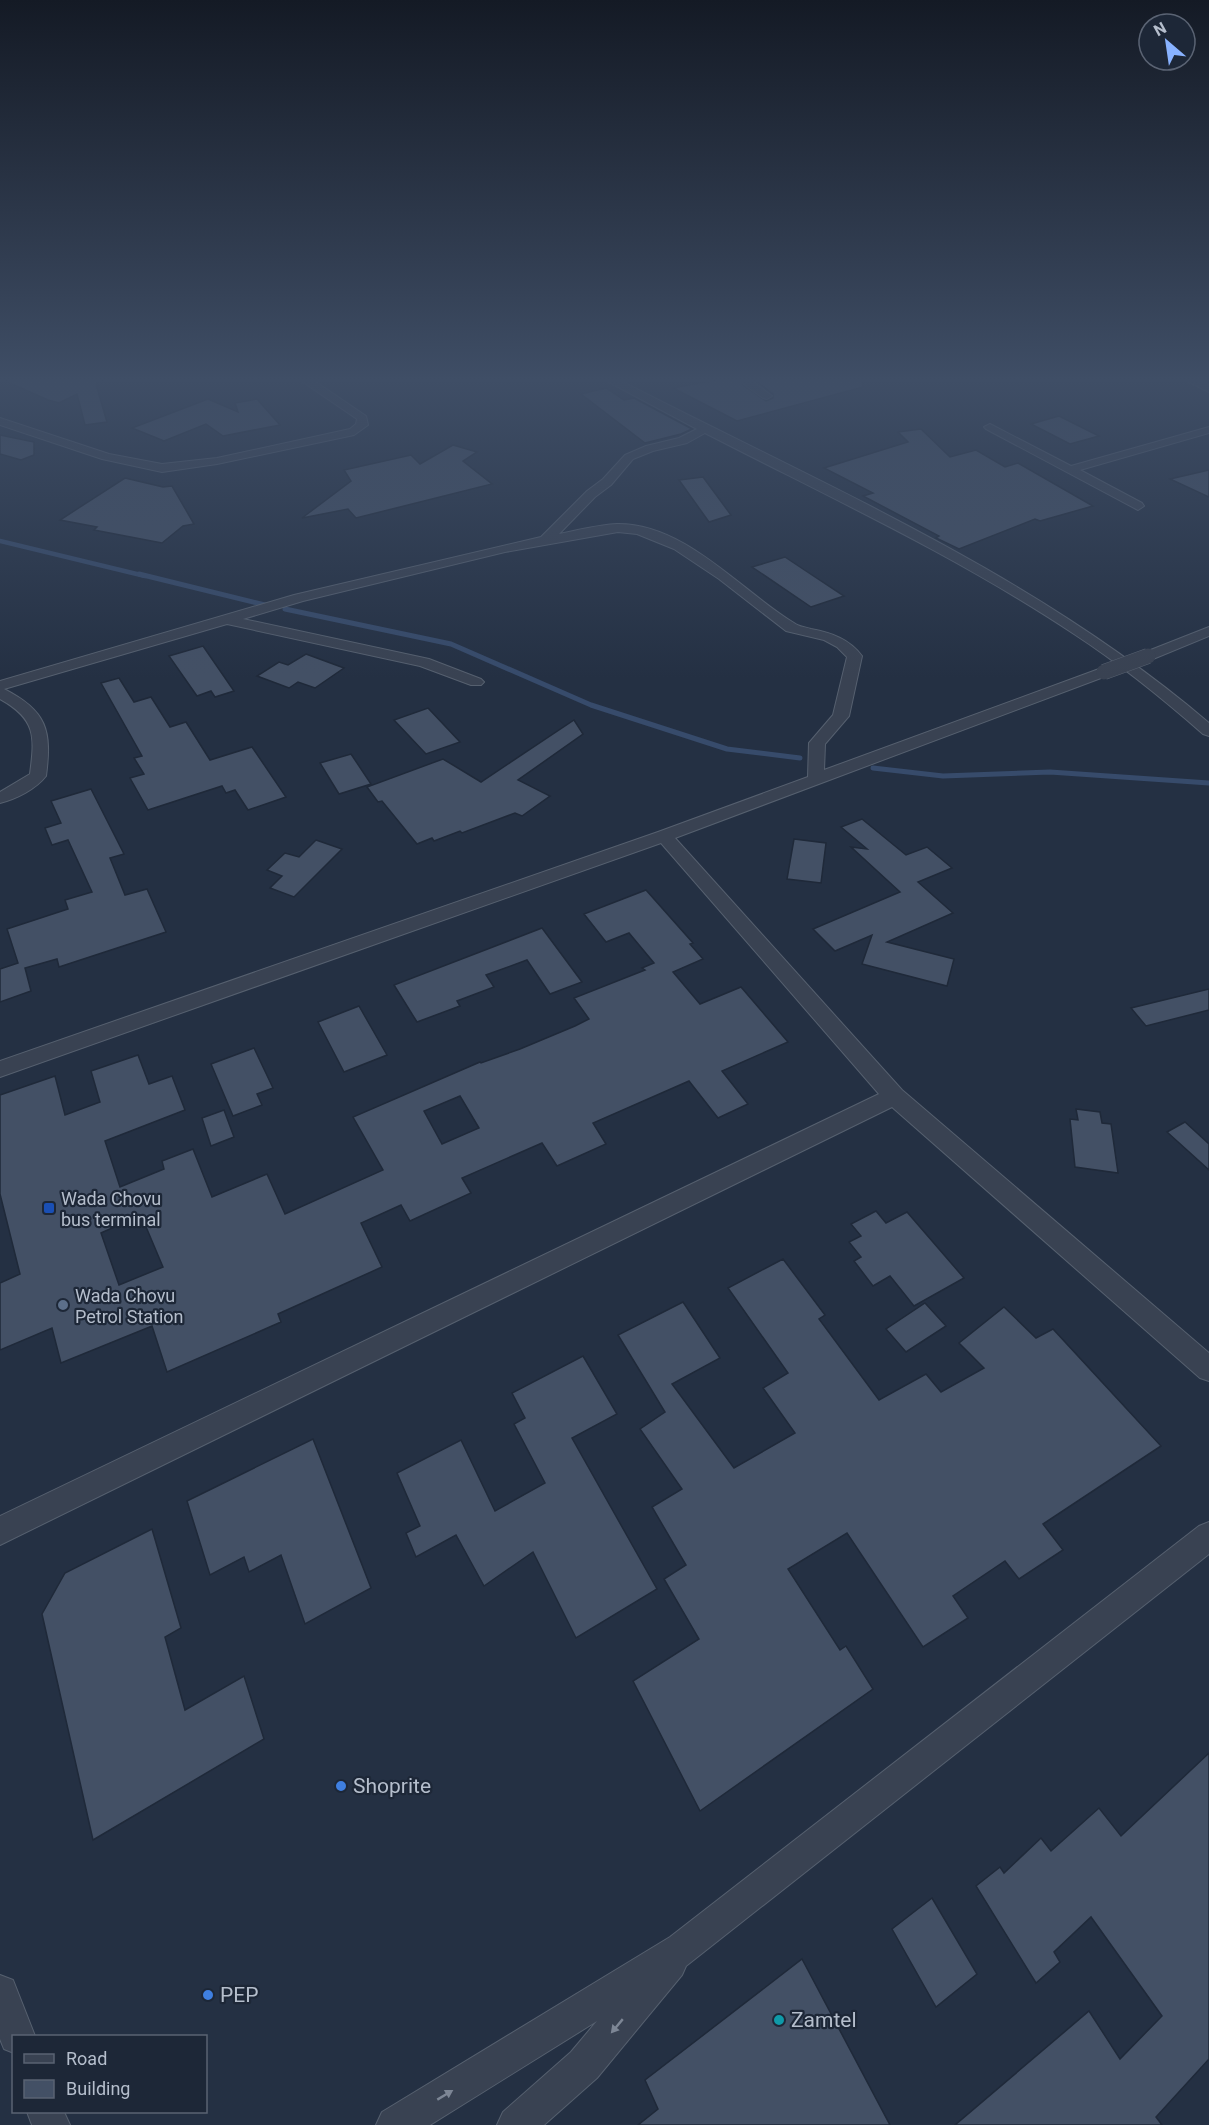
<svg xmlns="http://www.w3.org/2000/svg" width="1209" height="2125" font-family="Roboto,sans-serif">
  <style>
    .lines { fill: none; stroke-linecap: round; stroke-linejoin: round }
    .stream-far1 { stroke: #374b6b; stroke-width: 4.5 }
    .stream { stroke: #374b6b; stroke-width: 5 }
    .building { fill: #435065; stroke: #1f2939; stroke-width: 1.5; fill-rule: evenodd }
    .minor-casing { stroke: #56606f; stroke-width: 2 }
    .minor { fill: #394252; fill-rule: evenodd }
    .minor-bridge-casing { stroke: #56606f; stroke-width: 16; stroke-linecap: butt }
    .minor-bridge { stroke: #394252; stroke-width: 15 }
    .oneway { fill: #7d8695 }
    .transit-dot { fill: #1a4fb4; stroke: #1d2737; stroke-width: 2 }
    .service-dot { fill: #5c6f8a; stroke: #1d2737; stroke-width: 2 }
    .shop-dot { fill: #3f7fe0; stroke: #1d2737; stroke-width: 2 }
    .culture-dot { fill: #0f9aa8; stroke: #1d2737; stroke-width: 2 }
    .labels { text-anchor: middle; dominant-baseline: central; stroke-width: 4.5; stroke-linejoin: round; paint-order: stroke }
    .poi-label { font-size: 18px; fill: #b5becc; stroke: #1d2737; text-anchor: start }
    .near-poi-label { font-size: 21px; fill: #b5becc; stroke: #1d2737; text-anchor: start }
  </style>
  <rect width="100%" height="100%" fill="#243043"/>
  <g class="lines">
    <polyline class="stream-far1" points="0,541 145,576"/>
    <g class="stream">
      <polyline points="139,574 265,605"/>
      <polyline points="285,609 451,644 591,705 727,749 800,758"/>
      <polyline points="873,768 943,776 1050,772 1209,783"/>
    </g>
  </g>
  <g class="building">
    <polygon points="3,380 103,380 96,384 107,422 85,425 77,394 59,403 48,400"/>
    <polygon points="716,380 736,380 766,401 773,398 773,394 755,380 862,380 863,387 737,421 673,388"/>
    <polygon points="606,388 624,400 634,398 692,429 681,434 645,443 581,394"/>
    <polygon points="208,399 238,412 235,403 257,399 280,425 223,436 206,424 164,441 132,428"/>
    <polygon points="1059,416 1099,436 1070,444 1031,424"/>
    <polygon points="921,429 950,457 976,450 1005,467 1018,463 1093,506 1040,521 1035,519 959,549 936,538 939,536 863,496 873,493 824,468 908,442 898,432"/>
    <polygon points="0,435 34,442 34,455 21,460 0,454"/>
    <polygon points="453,445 477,452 463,461 492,484 356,518 348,509 302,518 351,481 344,470 411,455 420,464"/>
    <polygon points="1209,470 1209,497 1170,479"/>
    <polygon points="703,477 731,515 709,522 679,480"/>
    <polygon points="125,478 163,487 172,486 194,524 183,526 162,543 94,530 97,527 60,520"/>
    <polygon points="785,557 803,569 844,596 811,607 752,567"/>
    <polygon points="203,646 234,691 215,697 211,691 197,696 169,656"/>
    <polygon points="306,654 344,668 315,688 298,682 289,688 257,676 279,662 288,665"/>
    <polygon points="119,678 134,702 151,697 170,727 186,722 210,760 252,747 286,797 248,810 235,790 226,793 222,786 148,810 130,778 144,774 134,758 142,756 101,683"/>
    <polygon points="428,708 460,742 426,754 394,720"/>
    <polygon points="574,720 583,734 518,780 550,796 522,816 515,813 462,833 460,831 434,841 432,838 417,844 382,801 378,802 367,787 443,759 481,782"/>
    <polygon points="351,754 371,784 339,794 320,763"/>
    <polygon points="91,789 124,854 110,858 125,895 147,889 166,932 59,967 57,959 25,968 31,991 0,1002 0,969 18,963 7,929 68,909 65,900 92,892 68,840 52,845 45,828 61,823 51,801"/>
    <polygon points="862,819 906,855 927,847 952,868 918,882 953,913 887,942 954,959 947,986 862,964 872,935 835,951 813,929 900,892 851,847 867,849 841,827"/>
    <polygon points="794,839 826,843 821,883 787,879"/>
    <polygon points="316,840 342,849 294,897 270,888 282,876 267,870 285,853 299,857"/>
    <path d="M646 890 693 943 690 944 703 959 673 972 700 1004 741 987 788 1042 722 1071 748 1104 718 1118 689 1081 593 1123 606 1144 557 1166 542 1143 462 1178 471 1193 410 1221 401 1205 361 1223 382 1267 278 1314 281 1322 167 1372 152 1326 61 1363 52 1328 0 1350V1283L20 1274 0 1194V1095L55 1076 65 1115 100 1102 91 1071 138 1055 149 1084 172 1076 185 1110 105 1141 120 1187 164 1169 162 1161 193 1149 212 1197 267 1174 285 1214 383 1170 353 1117 480 1062 481 1063 520 1049 575 1026 589 1019 574 998 645 970 642 968 654 963 629 933 606 942 584 914ZM460 1096 479 1128 442 1144 424 1111ZM141 1215 163 1267 119 1285 101 1233Z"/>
    <polygon points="542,928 582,982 550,994 527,960 486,975 494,987 457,1001 460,1006 417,1022 394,985"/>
    <polygon points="1209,989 1209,1010 1146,1026 1131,1008"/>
    <polygon points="359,1006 387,1055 344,1072 318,1022"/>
    <polygon points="254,1048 273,1088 257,1094 262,1105 233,1116 211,1064"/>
    <polygon points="1076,1109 1100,1112 1102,1123 1111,1124 1118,1173 1075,1167 1070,1119 1078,1120"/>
    <polygon points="224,1110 234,1137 211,1146 202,1118"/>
    <polygon points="1185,1122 1209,1144 1209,1170 1167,1132"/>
    <polygon points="876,1211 886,1223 907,1212 964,1278 914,1306 890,1276 873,1286 854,1261 861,1257 849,1242 861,1236 851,1224"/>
    <polygon points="783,1259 825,1315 819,1319 879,1400 926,1374 941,1392 984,1368 959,1343 1004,1307 1036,1338 1053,1329 1161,1446 1043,1524 1063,1550 1019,1579 1005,1561 953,1596 968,1618 923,1647 847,1533 788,1569 840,1650 846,1646 873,1689 700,1811 633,1681 699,1639 664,1579 686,1565 652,1507 682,1489 640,1429 665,1412 618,1335 683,1302 720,1358 672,1384 734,1468 795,1433 763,1388 788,1373 728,1288"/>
    <polygon points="925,1303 946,1326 906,1352 886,1329"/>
    <polygon points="583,1356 617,1414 572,1438 657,1589 576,1638 533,1552 484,1586 456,1535 416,1557 406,1533 420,1526 397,1473 461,1440 495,1511 545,1483 514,1424 525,1418 512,1393"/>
    <polygon points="313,1439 371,1588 305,1624 281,1555 249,1572 244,1557 210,1575 187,1501"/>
    <polygon points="152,1529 181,1628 165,1637 185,1710 244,1676 264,1739 93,1840 42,1614 65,1573"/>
    <polygon points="1209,1753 1209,2059 1156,2117 1162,2125 955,2125 1089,2011 1120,2059 1162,2016 1091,1917 1054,1952 1060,1962 1036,1983 976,1886 1000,1867 1004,1873 1041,1838 1051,1851 1099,1808 1121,1836"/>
    <polygon points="932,1898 977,1974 936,2007 892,1929"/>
    <polygon points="802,1959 890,2125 638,2125 658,2109 645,2080"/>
  </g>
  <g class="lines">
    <g class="minor-casing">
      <g id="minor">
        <polygon points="300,380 313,380 366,416 368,425 354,435 217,464 162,472 102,459 0,425 0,418 109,454 162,464 217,458 350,429 356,424 357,419"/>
        <path d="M605 380H619C821 484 1035 574 1209 723V736L1203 734C1162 698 1120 664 1074 634 957 556 829 497 705 433L687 443 653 451 633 459 611 485 595 497 559 534C578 530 598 525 617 524 685 523 741 591 794 623 799 627 806 627 811 629 832 633 849 639 862 656L849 716 825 744 824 770 1099 669H1109L1111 672 1109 675 675 838 902 1090 1209 1353V1381L1200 1378 892 1107 0 1545V1516L879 1094 661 843 0 1077V1061L658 832 808 777 809 743 833 715 847 657 837 647 824 640 786 631 719 579 674 549 637 534 618 532 505 552 303 601 243 619 429 659 481 679 484 682 481 685H471L420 666 227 624 4 689C47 711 52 730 46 776 36 789 16 799 0 803V792L30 774C35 736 36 719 0 699V681L294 595 541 537 587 491 603 479 625 455 646 446 679 438 697 429Z"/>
        <polygon points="738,380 751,380 772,396 767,399 763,398"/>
        <polygon points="1185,380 1199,380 1209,385 1209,392"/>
        <polygon points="990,424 1071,466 1209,427 1209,433 1080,470 1142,503 1144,506 1138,510 986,429 984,427"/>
        <polygon points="1209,627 1209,636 1153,659 1148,660 1141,656 1143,653"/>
        <polygon points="1209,1522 1209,1554 686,1966 682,1975 597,2078 544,2125 497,2125 503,2112 571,2052 597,2021 430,2125 376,2125 382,2112 670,1937 1199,1526"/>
        <polygon points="0,1975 13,1980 35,2036 14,2036 14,2053 4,2049 0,2039"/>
        <polygon points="27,2112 64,2112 70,2125 32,2125"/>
      </g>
    </g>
    <use href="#minor" class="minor"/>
    <g class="minor-bridge-casing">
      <polyline id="minor-bridge" points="1104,672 1148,656"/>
    </g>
    <use href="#minor-bridge" class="minor-bridge"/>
  </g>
  <defs><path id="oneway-solid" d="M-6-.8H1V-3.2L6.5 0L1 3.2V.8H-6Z" transform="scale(1.5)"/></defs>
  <g class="oneway">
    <use href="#oneway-solid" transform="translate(617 2026) rotate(130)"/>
    <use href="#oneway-solid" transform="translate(445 2095) rotate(-31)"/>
  </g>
  <linearGradient id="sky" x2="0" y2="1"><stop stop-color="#141a25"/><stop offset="0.56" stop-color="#3f4e66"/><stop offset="1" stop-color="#3f4e66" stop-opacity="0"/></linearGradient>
  <rect width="1209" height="678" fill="url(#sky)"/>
  <rect class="transit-dot" x="43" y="1202" width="12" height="12" rx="3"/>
  <circle class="service-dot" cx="63" cy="1305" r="6"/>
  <g class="shop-dot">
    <circle cx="341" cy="1786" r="6"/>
    <circle cx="208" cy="1995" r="6"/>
  </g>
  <circle class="culture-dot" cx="779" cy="2020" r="6"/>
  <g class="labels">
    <g class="poi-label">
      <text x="61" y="1198">Wada Chovu<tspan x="61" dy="21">bus terminal</tspan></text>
      <text x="75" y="1295">Wada Chovu<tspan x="75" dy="21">Petrol Station</tspan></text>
    </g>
    <g class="near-poi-label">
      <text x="353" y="1786">Shoprite</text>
      <text x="220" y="1995">PEP</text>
      <text x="791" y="2020">Zamtel</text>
    </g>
  </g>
  <rect x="12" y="2035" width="195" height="78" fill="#1d2737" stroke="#5a6373" stroke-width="1.5"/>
  <rect x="24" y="2054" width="30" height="9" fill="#394252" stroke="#5a6373" stroke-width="1.5"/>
  <text x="66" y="2065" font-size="18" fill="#b5becc">Road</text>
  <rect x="24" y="2080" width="30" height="18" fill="#435065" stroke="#5a6373" stroke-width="1.5"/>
  <text x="66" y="2095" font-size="18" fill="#b5becc">Building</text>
  <g transform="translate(1167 42) rotate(331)"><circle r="28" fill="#1d2737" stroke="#5a6373" stroke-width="1.5"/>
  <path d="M0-4.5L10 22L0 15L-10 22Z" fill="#88b2ff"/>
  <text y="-9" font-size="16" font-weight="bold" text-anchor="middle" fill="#b5becc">N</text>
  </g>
</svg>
